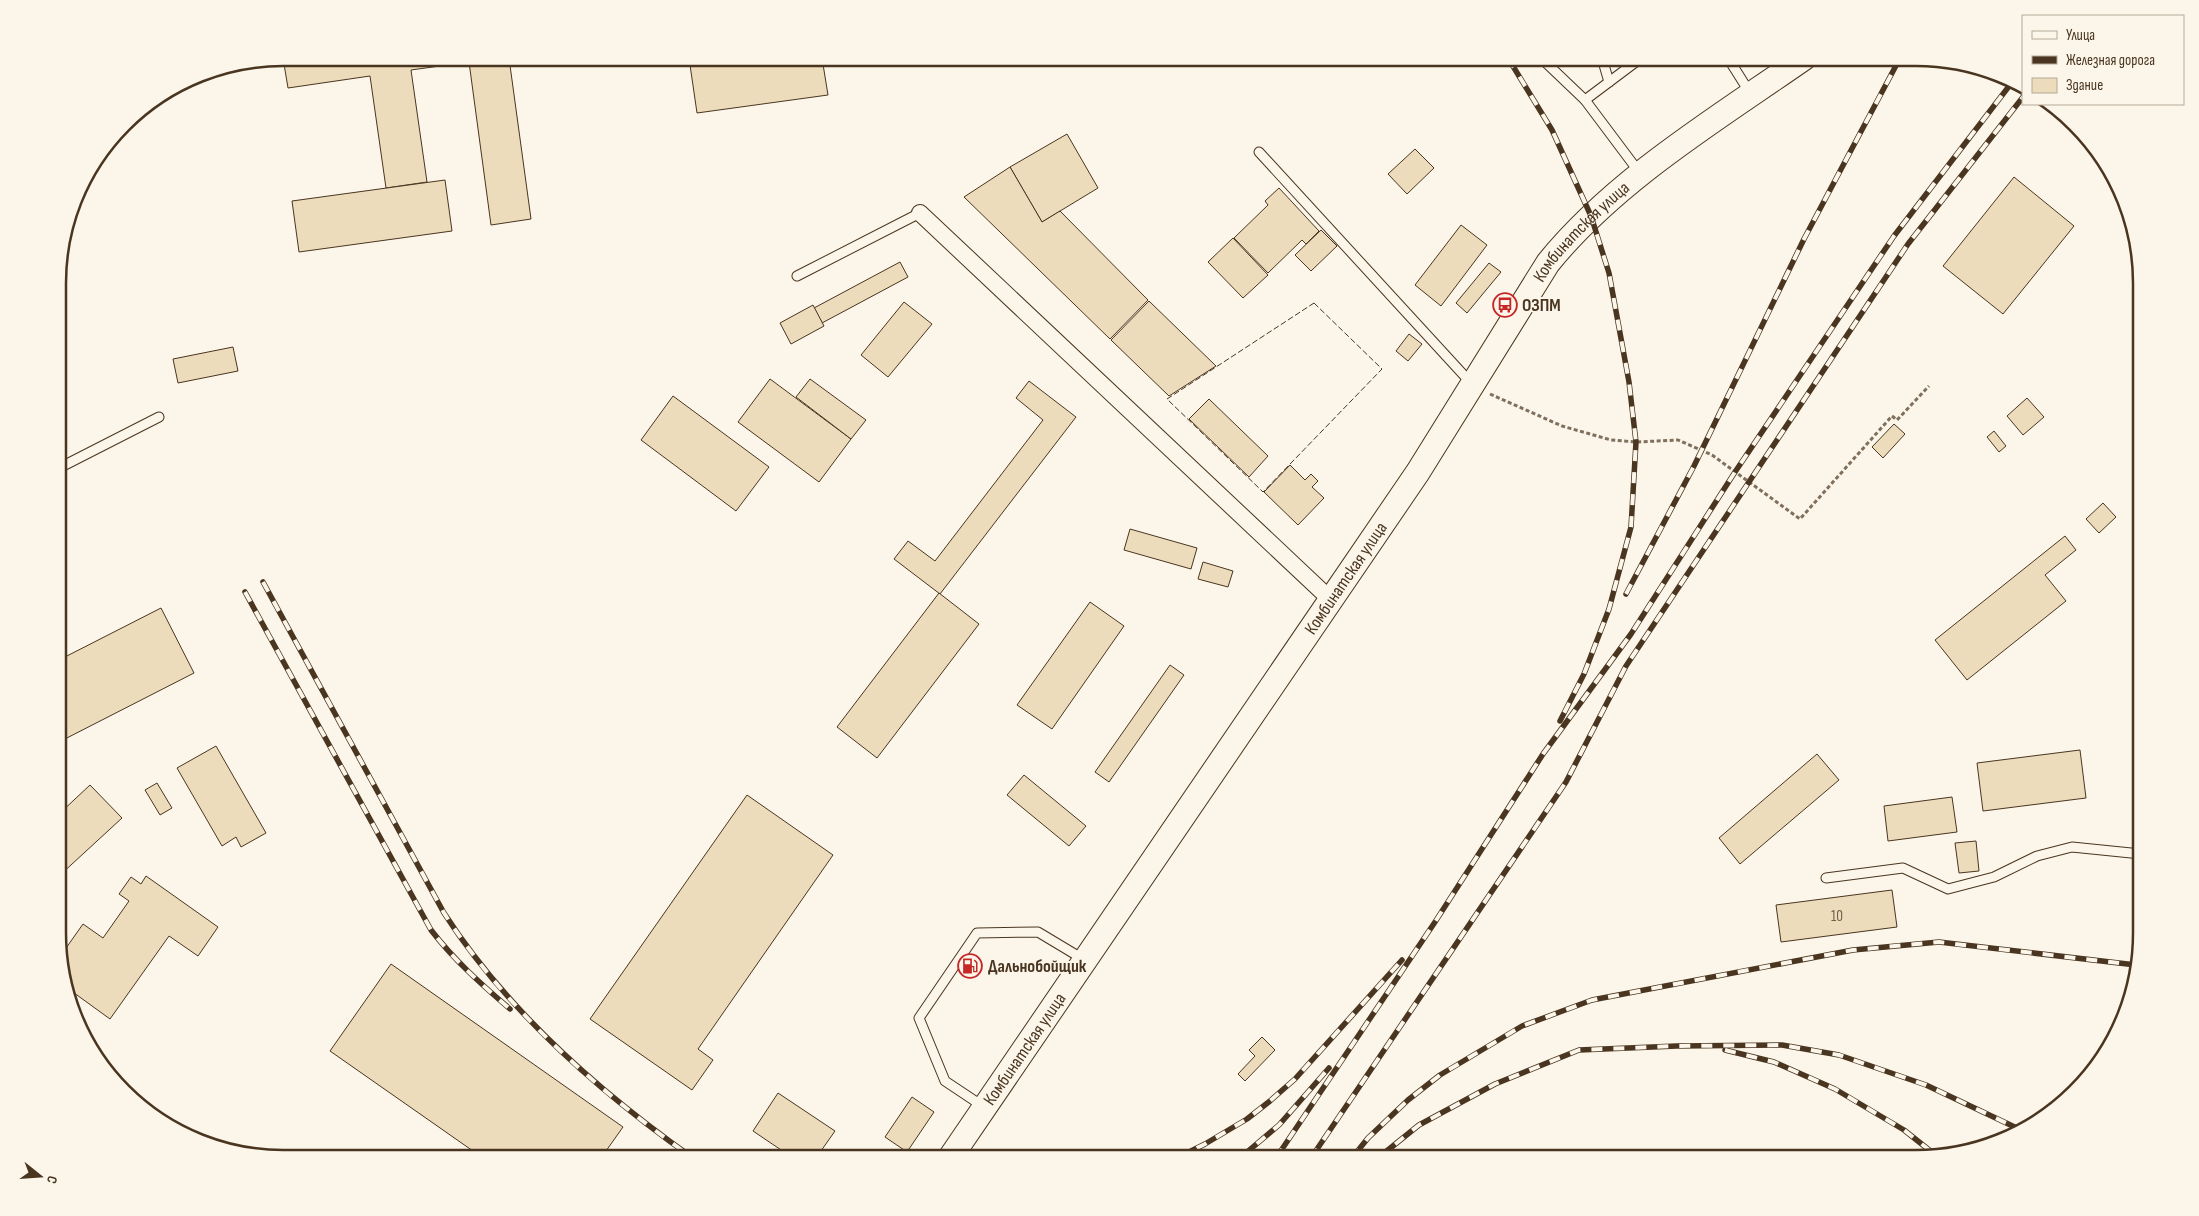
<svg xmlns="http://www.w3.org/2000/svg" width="2199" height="1216" font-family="'Sofia Sans Condensed',sans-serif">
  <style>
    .building { fill: #ecdcbc; stroke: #4a3520 }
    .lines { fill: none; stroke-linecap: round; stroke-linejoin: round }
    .lane-casing { stroke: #4a3520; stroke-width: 11 }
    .street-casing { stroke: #4a3520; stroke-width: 18 }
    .secondary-casing { stroke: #4a3520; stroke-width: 26 }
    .path { stroke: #7f6f5c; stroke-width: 3; stroke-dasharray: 4 2.5; stroke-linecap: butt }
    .lane { stroke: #fbf6e9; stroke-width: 9 }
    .street { stroke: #fbf6e9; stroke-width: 16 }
    .secondary { stroke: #fbf6e9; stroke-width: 24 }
    .rail-casing { stroke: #4a3520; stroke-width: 5.5 }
    .rail { stroke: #fbf6e9; stroke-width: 4; stroke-dasharray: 11; stroke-linecap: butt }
    .fence { stroke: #4a3520; stroke-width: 1; stroke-dasharray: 6 2.5; stroke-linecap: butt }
    .labels { text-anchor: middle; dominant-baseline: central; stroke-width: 4; stroke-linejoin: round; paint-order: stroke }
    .number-label { font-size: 15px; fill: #725f47 }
    .street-label { font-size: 18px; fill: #4a3520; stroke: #fbf6e9 }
    .poi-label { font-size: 18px; font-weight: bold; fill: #4a3520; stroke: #fbf6e9; text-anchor: start }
    .rim { fill: none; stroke: #4a3520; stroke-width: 2.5 }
  </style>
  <rect width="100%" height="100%" fill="#fbf6e9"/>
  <g class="building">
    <polygon points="283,58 509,58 531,219 491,225 469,62 411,70 427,182 386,188 370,76 288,88"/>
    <polygon points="689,58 822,58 828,95 697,113"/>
    <polygon points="1067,134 1098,188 1042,222 1010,167"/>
    <polygon points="1415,149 1434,168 1407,194 1388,174"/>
    <polygon points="1010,167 1042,222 1060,211 1148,300 1110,339 964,197"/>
    <polygon points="2014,177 2074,226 2003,314 1943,266"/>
    <polygon points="445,180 452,231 299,252 292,201"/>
    <polygon points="1279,188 1319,231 1306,244 1302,240 1268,273 1234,238 1268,205 1265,201"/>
    <polygon points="1461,225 1487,245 1441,306 1415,285"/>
    <polygon points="1321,230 1337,246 1311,271 1295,255"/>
    <polygon points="1233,238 1268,275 1243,298 1208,262"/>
    <polygon points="900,262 908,277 822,323 814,308"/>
    <polygon points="1489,263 1501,272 1467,313 1456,303"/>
    <polygon points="1149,301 1216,366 1169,396 1111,340"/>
    <polygon points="904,302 932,324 888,377 861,355"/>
    <polygon points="813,305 824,326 791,344 780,323"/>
    <polygon points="59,318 65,342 59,344"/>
    <polygon points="1409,334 1422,344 1408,361 1396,351"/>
    <polygon points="233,347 238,371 178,383 173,359"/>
    <polygon points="770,379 851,439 819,482 738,422"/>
    <polygon points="810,379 866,420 851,439 796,397"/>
    <polygon points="1029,381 1076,417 940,594 894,559 908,541 935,561 1043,420 1016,398"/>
    <polygon points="673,396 769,467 736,511 641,440"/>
    <polygon points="2027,398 2044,417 2023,435 2007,416"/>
    <polygon points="1209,399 1268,456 1249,477 1189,419"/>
    <polygon points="1894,424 1905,434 1883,458 1872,447"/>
    <polygon points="1994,431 2006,446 1999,452 1987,437"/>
    <polygon points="1290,465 1305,480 1311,474 1318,481 1312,487 1324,498 1298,525 1264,492"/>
    <polygon points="2103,503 2116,517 2099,533 2086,519"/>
    <polygon points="1130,529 1197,548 1191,569 1124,550"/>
    <polygon points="2065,536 2076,550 2045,575 2066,601 1967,680 1935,640"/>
    <polygon points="1203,562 1233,571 1228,587 1198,579"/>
    <polygon points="939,593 979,624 877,758 837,727"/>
    <polygon points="1090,602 1124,626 1052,729 1017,705"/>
    <polygon points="161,608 194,673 59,742 59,660"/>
    <polygon points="1170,665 1184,675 1109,782 1095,772"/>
    <polygon points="216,746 266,833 241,847 236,837 222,846 177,768"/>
    <polygon points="2080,750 2086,798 1983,811 1977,763"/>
    <polygon points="1817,754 1839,780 1740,864 1719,838"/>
    <polygon points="1024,775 1086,826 1069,846 1007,795"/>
    <polygon points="157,783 172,808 160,815 145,790"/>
    <polygon points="90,785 122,818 59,876 59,814"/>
    <polygon points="747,795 833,855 698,1049 713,1060 692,1090 590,1019"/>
    <polygon points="1952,797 1957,832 1888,841 1884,806"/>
    <polygon points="1976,841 1979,871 1959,873 1955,843"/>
    <polygon points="146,876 218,927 198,956 169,936 110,1019 70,990 69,987 71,983 66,980 59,958 83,924 103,938 129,901 119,894 131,877 141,884"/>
    <polygon points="1892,890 1897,927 1781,942 1776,905"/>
    <polygon points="391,964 623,1127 601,1158 483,1158 330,1051"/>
    <polygon points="1262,1037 1275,1050 1245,1081 1238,1074 1255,1056 1249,1050"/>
    <polygon points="778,1093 835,1131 816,1158 793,1158 753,1131"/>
    <polygon points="912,1097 934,1112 907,1152 885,1137"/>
  </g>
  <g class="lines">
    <g class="lane-casing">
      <g id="lane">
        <polyline points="1541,58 1585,100 1639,172"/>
        <polyline points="1602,58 1609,82"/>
        <polyline points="1728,58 1750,93"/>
        <polyline points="1585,100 1641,58"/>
        <polyline points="1259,152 1471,383"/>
        <polyline points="797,276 920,213"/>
        <polyline points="59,468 159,417"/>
        <polyline points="1826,878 1903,868 1948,889 1994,877 2037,856 2072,847 2141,854"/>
        <polyline points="984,1107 945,1081 919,1018 977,933 1038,932 1083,959"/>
      </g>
    </g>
    <g class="street-casing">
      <polyline id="street" points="920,213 1331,600"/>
    </g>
    <g class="secondary-casing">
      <g id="secondary">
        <path id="s1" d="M950 1158 1418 472 1548 263C1615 180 1718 118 1804 58"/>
      </g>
    </g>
    <polyline class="path" points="1490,394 1562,426 1611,440 1636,442 1678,440 1712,455 1800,519 1892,416 1897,420 1929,386"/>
    <use href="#lane" class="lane"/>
    <use href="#street" class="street"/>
    <use href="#secondary" class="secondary"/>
    <g class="rail-casing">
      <g id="rail">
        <polyline points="1508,58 1552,130 1591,216 1609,273 1629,382 1636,442 1631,527 1609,609 1584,674 1560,721"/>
        <path d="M263 582 444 913C507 1011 598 1091 693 1158"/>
        <path d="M245 592 431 930C454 960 481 984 510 1009"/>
        <polyline points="1626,594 1694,466 1804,239 1900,58"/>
        <polyline points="1725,1050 1774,1062 1835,1089 1904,1130 1938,1157"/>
        <polyline points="1177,1158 1205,1144 1247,1119 1270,1101 1295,1079 1402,960"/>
        <polyline points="1240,1158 1279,1125 1329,1068"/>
        <polyline points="1276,1158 1435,922 1543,754 1631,634 1735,472 1894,236 2013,81"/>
        <polyline points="1311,1158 1566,782 1626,666 1908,244 2023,97"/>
        <polyline points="1352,1158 1368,1138 1408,1100 1440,1075 1522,1026 1592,1000 1853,950 1939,942 2136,965"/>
        <polyline points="1378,1158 1419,1125 1495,1084 1579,1050 1677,1046 1782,1045 1839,1055 1926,1085 2021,1130"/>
      </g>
    </g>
    <use href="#rail" class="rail"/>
    <polygon class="fence" points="1314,303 1382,369 1263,492 1167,399"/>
  </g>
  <defs>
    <g id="bus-ring" transform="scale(1.25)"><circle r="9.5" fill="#fbf6e9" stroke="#c62828" stroke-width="1.5"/><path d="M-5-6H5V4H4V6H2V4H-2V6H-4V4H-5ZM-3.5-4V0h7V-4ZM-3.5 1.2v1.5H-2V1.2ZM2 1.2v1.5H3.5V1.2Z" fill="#c62828"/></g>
    <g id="fuel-ring" transform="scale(1.25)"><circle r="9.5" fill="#fbf6e9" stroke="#c62828" stroke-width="1.5"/><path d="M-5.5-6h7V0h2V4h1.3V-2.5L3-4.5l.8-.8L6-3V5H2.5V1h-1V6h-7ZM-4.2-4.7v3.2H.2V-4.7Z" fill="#c62828"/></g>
  </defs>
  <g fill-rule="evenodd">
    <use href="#bus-ring" x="1505" y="305"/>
    <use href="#fuel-ring" x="970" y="966"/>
  </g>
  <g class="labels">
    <g class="number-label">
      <text x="1837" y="916">10</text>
    </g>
    <g class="street-label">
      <text stroke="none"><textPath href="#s1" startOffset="1122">Комбинатская улица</textPath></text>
      <text stroke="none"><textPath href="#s1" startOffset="702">Комбинатская улица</textPath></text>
      <text stroke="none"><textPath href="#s1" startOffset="132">Комбинатская улица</textPath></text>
    </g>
    <g class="poi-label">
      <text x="1522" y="305">ОЗПМ</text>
      <text x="988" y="966">Дальнобойщик</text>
    </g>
  </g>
  <path d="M0 0H2199V1216H0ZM283 66H1916A217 217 0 0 1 2133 283V933A217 217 0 0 1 1916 1150H283A217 217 0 0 1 66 933V283A217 217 0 0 1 283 66Z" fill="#fbf6e9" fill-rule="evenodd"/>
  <path class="rim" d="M283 66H1916A217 217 0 0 1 2133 283V933A217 217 0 0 1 1916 1150H283A217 217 0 0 1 66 933V283A217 217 0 0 1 283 66Z"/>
  <rect x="2022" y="15" width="162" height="90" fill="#fbf6e9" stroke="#b4a999"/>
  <rect x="2032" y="31" width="25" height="8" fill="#fbf6e9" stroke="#b4a999"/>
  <text x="2066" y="40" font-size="15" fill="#4a3520">Улица</text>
  <rect x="2032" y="56" width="25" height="8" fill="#4a3520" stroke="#b4a999"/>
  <text x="2066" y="65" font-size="15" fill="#4a3520">Железная дорога</text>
  <rect x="2032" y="78" width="25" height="15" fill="#ecdcbc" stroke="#b4a999"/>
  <text x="2066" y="90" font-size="15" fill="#4a3520">Здание</text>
  <g transform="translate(40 1176) rotate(107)" stroke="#fbf6e9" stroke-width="4" paint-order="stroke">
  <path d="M0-4L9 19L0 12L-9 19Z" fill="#4a3520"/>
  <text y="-8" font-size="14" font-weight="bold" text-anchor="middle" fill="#4a3520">С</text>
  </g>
</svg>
